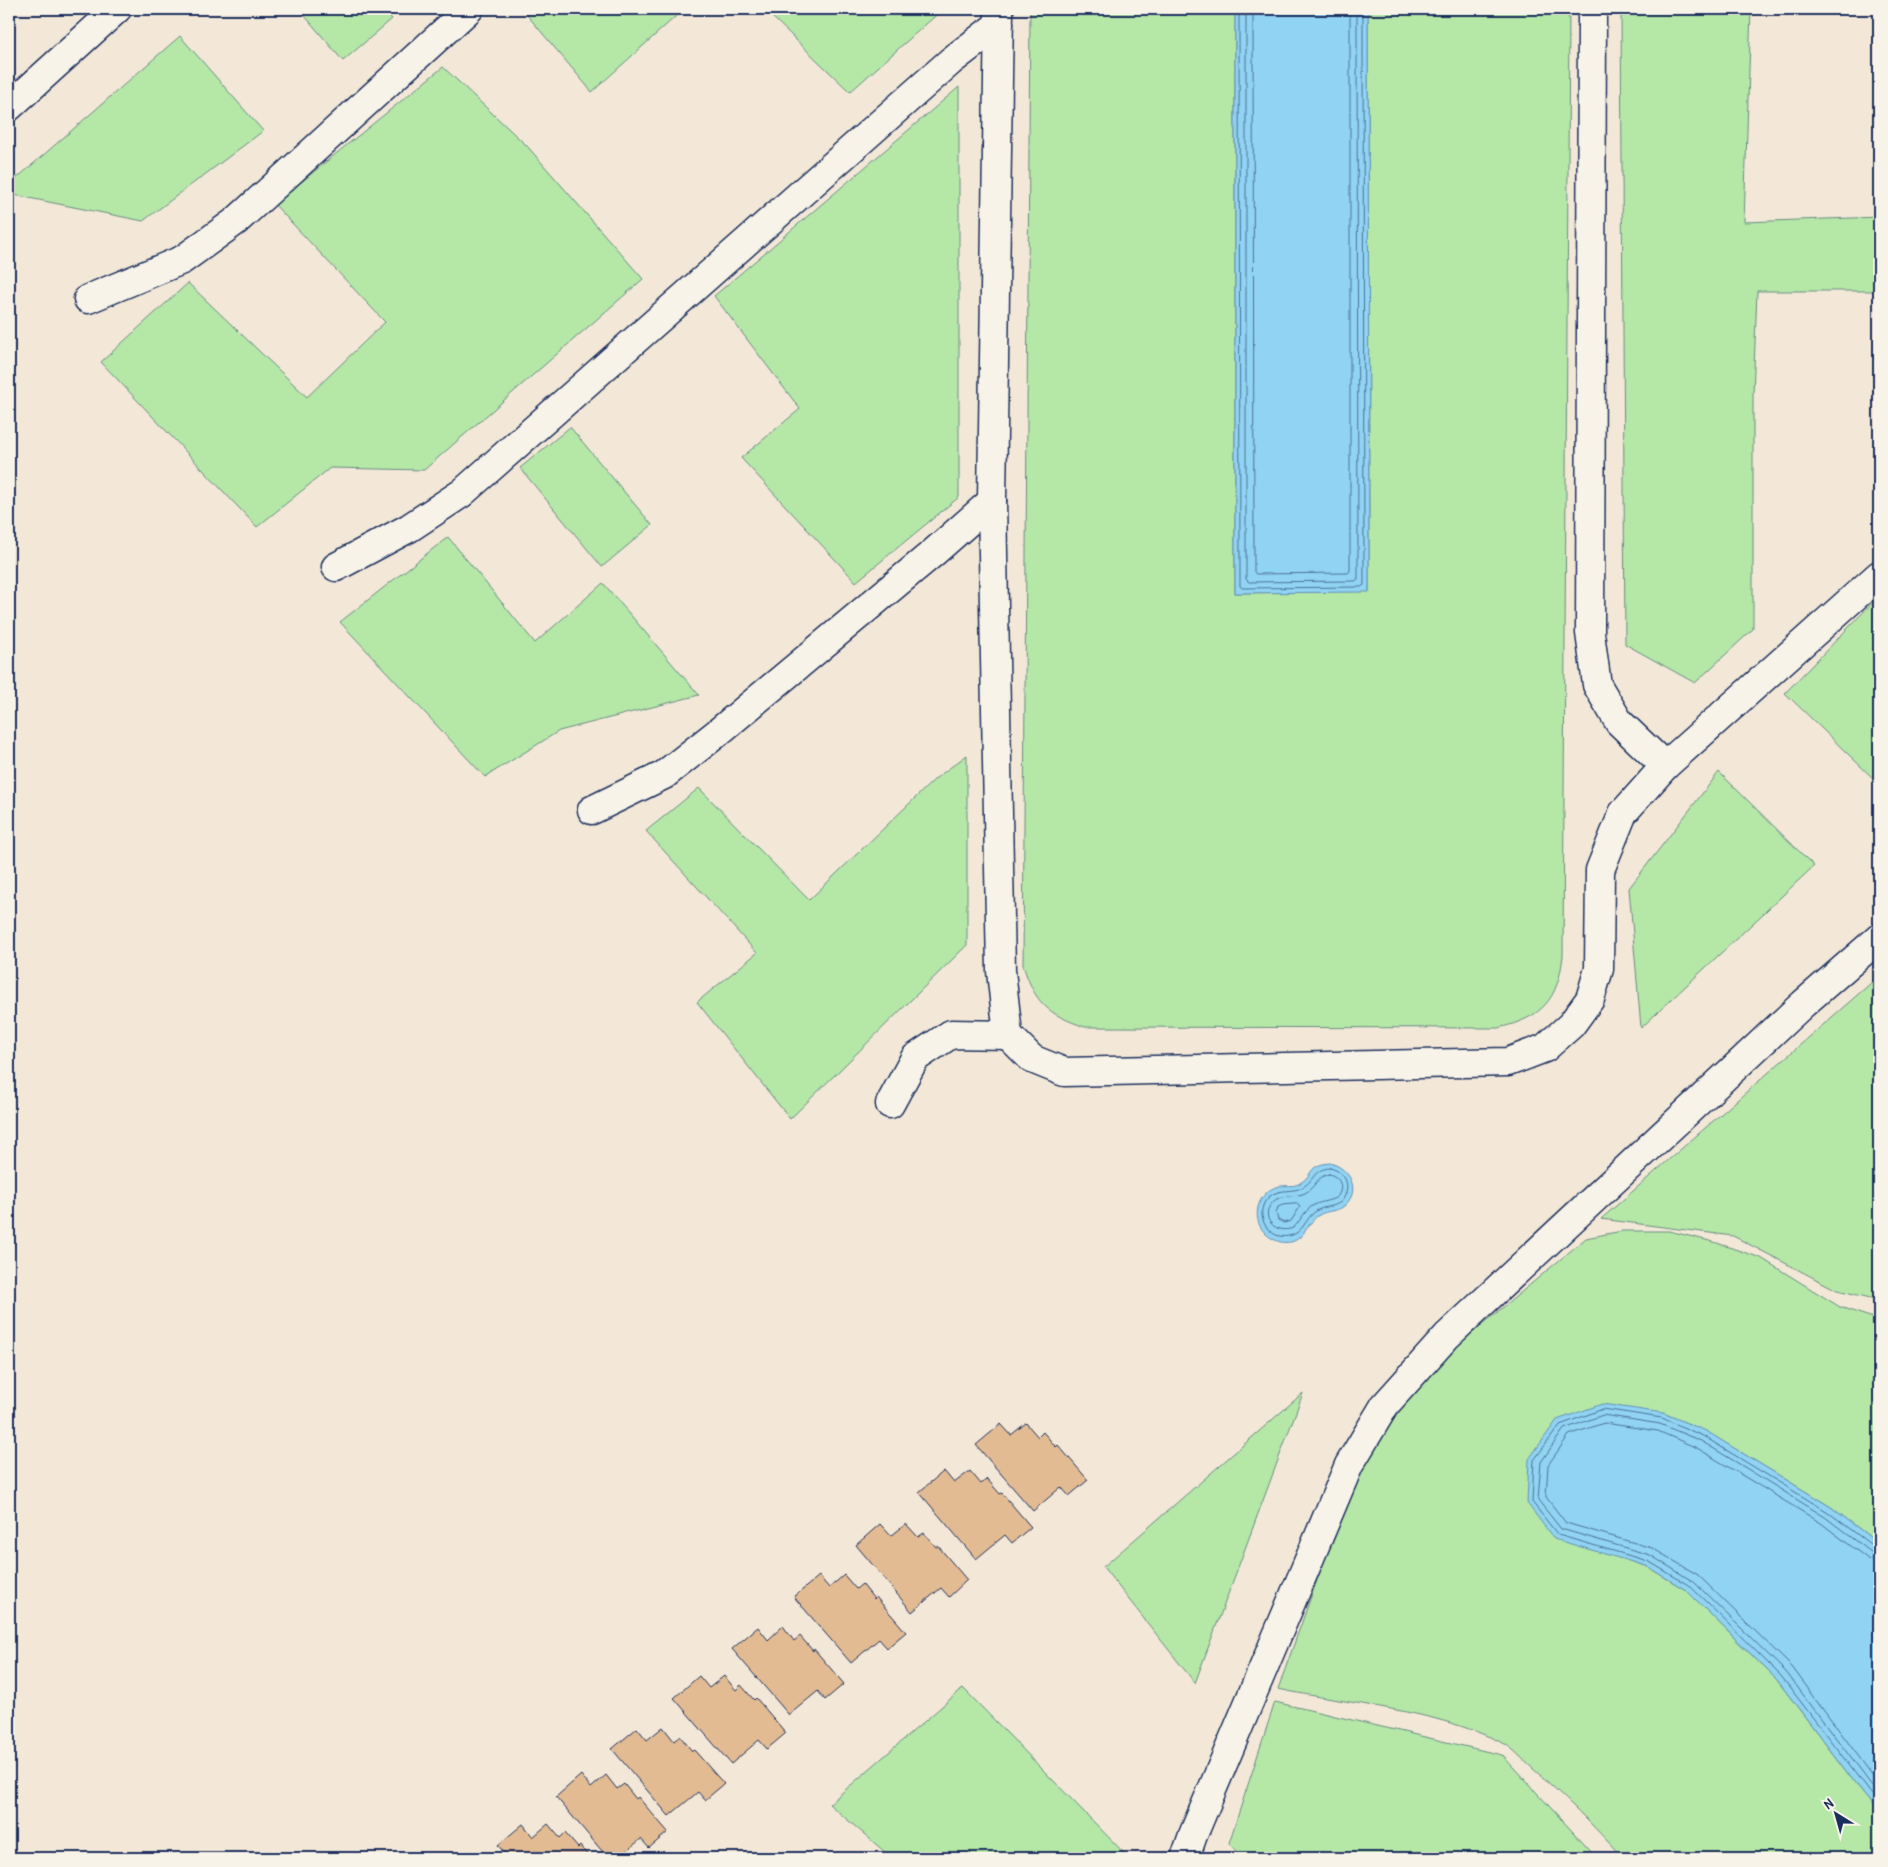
<svg xmlns="http://www.w3.org/2000/svg" width="1888" height="1867" font-family="'Patrick Hand',sans-serif">
  <style>
    .green { fill: #b5e7a7; stroke: #688b82 }
    .water { fill: #91d3f2; stroke: #6291b7 }
    .lines { fill: none; stroke-linecap: round; stroke-linejoin: round }
    .shore { stroke: #4a7199; stroke-width: 1 }
    .building { fill: #e2bb92; stroke: #1b2f5e }
    .minor-casing { stroke: #1b2f5e; stroke-width: 31 }
    .tertiary-casing { stroke: #1b2f5e; stroke-width: 31 }
    .minor { stroke: #f7f3e8; stroke-width: 28 }
    .tertiary { stroke: #f7f3e8; stroke-width: 28 }
  </style>
  <rect width="100%" height="100%" fill="#f3e8d7"/>
  <filter id="ink" filterUnits="userSpaceOnUse"><feTurbulence type="fractalNoise" baseFrequency=".02" numOctaves="2"/><feDisplacementMap in="SourceGraphic" scale="10" xChannelSelector="R" yChannelSelector="G"/><feConvolveMatrix kernelMatrix="1 2 1 2 8 2 1 2 1" color-interpolation-filters="sRGB"/></filter>
  <g filter="url(#ink)">
    <g class="green">
      <polygon points="299,9 383,9 392,19 343,61"/>
      <polygon points="522,9 684,9 592,92"/>
      <polygon points="764,9 943,9 850,92"/>
      <path d="M1030 9H1235V593L1369 591 1368 9H1569L1563 956C1558 1000 1542 1018 1498 1028L1085 1027C1047 1014 1035 1003 1023 965Z"/>
      <polygon points="1621,9 1751,9 1744,222 1879,217 1879,291 1757,291 1753,395 1753,629 1695,683 1625,644"/>
      <polygon points="180,36 263,131 143,221 9,194 9,185"/>
      <polygon points="443,67 527,146 643,279 424,470 330,468 257,527 101,362 188,283 307,397 385,322 274,204"/>
      <polygon points="959,87 959,497 856,582 741,458 800,409 714,296"/>
      <polygon points="570,427 652,525 602,567 520,468"/>
      <polygon points="448,537 535,643 603,583 699,695 559,731 485,777 340,622"/>
      <polygon points="1879,596 1879,784 1785,693"/>
      <polygon points="967,755 967,945 790,1119 697,1002 757,953 646,831 699,788 809,900 936,778"/>
      <polygon points="1719,772 1814,866 1641,1028 1629,888"/>
      <polygon points="1879,976 1879,1300 1837,1290 1733,1236 1601,1219"/>
      <path d="M1622 1231H1669L1714 1242 1761 1258 1840 1307 1879 1320V1544L1831 1507 1747 1456 1705 1431 1663 1413 1602 1552 1646 1566 1686 1590 1777 1680 1865 1796 1879 1812V1858H1623C1594 1826 1564 1796 1531 1767 1523 1760 1513 1748 1503 1743 1433 1709 1353 1705 1278 1689L1356 1471 1390 1414 1434 1365 1586 1238Z"/>
      <polygon points="1303,1393 1195,1683 1103,1567"/>
      <polygon points="963,1688 1125,1854 1122,1858 892,1858 829,1804"/>
      <polygon points="1275,1702 1502,1755 1597,1858 1242,1858 1229,1843"/>
    </g>
    <g class="water">
      <polygon points="1235,9 1368,9 1369,592 1235,593"/>
      <path d="M1330 1163C1350 1168 1362 1191 1344 1206 1337 1212 1327 1210 1319 1215 1305 1224 1304 1246 1281 1242 1272 1240 1264 1234 1260 1226 1252 1210 1262 1188 1281 1186 1288 1185 1294 1187 1300 1183 1314 1175 1307 1165 1330 1163Z"/>
      <polygon points="1602,1404 1663,1413 1706,1431 1831,1507 1879,1544 1879,1812 1865,1796 1777,1680 1686,1590 1646,1566 1554,1539 1527,1503 1529,1459 1557,1420"/>
    </g>
    <g class="lines">
      <g class="shore">
        <polyline points="1239,9 1240,586 1242,588 1361,587 1364,585 1363,9"/>
        <polyline points="1246,9 1246,579 1249,582 1355,581 1358,579 1357,9"/>
        <polyline points="1253,9 1254,572 1256,574 1348,573 1350,571 1350,9"/>
        <path d="M1330 1168C1347 1172 1352 1188 1341 1202 1334 1207 1324 1206 1316 1211 1305 1218 1304 1233 1289 1236 1266 1241 1252 1210 1270 1196 1280 1188 1293 1193 1303 1187 1315 1180 1313 1169 1330 1168Z"/>
        <path d="M1329 1174C1341 1177 1344 1188 1337 1197 1329 1202 1319 1201 1311 1207 1303 1213 1300 1222 1293 1228 1276 1235 1259 1218 1272 1203 1280 1193 1295 1198 1305 1193 1315 1188 1317 1176 1329 1174Z"/>
        <polygon points="1297,1204 1300,1207 1291,1221 1284,1223 1278,1220 1276,1213 1278,1207 1283,1205"/>
        <polyline points="1879,1548 1874,1547 1828,1512 1703,1436 1662,1418 1603,1409 1560,1425 1534,1460 1532,1502 1558,1535 1648,1561 1690,1586 1781,1676 1879,1804"/>
        <polyline points="1879,1554 1871,1552 1825,1517 1741,1465 1701,1441 1660,1424 1603,1415 1564,1429 1541,1462 1538,1500 1561,1529 1650,1555 1694,1582 1786,1672 1879,1795"/>
        <polyline points="1879,1562 1868,1559 1821,1523 1697,1448 1658,1431 1604,1423 1569,1435 1548,1465 1546,1497 1566,1523 1652,1548 1698,1575 1792,1667 1879,1784"/>
      </g>
    </g>
    <g class="building">
      <polygon points="1026,1423 1038,1437 1043,1432 1056,1447 1058,1445 1088,1480 1069,1496 1061,1487 1033,1511 976,1445 1001,1424 1011,1435"/>
      <polygon points="944,1471 954,1483 970,1471 981,1484 987,1479 1000,1494 1002,1493 1031,1527 1012,1543 1005,1535 976,1559 919,1492"/>
      <polygon points="880,1524 891,1536 906,1524 918,1537 924,1533 936,1547 938,1546 967,1580 949,1597 941,1588 912,1612 856,1545"/>
      <polygon points="844,1575 856,1589 862,1584 874,1599 876,1597 906,1632 887,1648 879,1639 851,1663 794,1597 819,1576 829,1588"/>
      <polygon points="783,1626 794,1641 800,1636 813,1651 814,1649 844,1684 825,1700 818,1691 789,1715 732,1649 758,1627 768,1640"/>
      <polygon points="699,1676 709,1688 724,1676 736,1690 741,1685 754,1700 756,1698 786,1733 767,1749 759,1740 731,1764 674,1698"/>
      <polygon points="663,1727 674,1741 680,1736 692,1751 694,1750 724,1784 705,1800 698,1792 669,1816 612,1749 637,1728 647,1740"/>
      <polygon points="581,1775 591,1788 606,1775 617,1789 624,1784 636,1799 638,1797 668,1832 649,1848 641,1839 618,1858 608,1858 556,1797"/>
      <polygon points="523,1824 533,1837 548,1824 560,1838 565,1833 578,1848 580,1846 590,1858 508,1858 498,1845"/>
    </g>
    <g class="lines">
      <g class="minor-casing">
        <g id="minor">
          <polyline points="999,9 992,501 1001,971 1008,1035 1032,1059 1064,1072 1508,1062 1545,1048 1571,1025 1590,999 1599,969 1600,870 1623,813 1665,766 1879,575"/>
          <polyline points="1592,9 1590,633 1597,685 1619,722 1665,766"/>
          <polyline points="88,299 182,260 236,221 469,9"/>
          <polyline points="336,567 409,528 462,493 951,61 999,24"/>
          <polyline points="592,810 664,775 716,734 933,553 992,501"/>
          <polyline points="890,1104 915,1058 951,1034 1008,1035"/>
          <polyline points="1185,1858 1193,1835 1349,1465 1385,1405 1447,1336 1803,1004 1879,938"/>
        </g>
      </g>
      <g class="tertiary-casing">
        <polyline id="tertiary" points="9,107 117,9"/>
      </g>
      <use href="#minor" class="minor"/>
      <use href="#tertiary" class="tertiary"/>
    </g>
  </g>
  <rect width="1888" height="1867" fill="none" stroke="#f7f3e8" stroke-width="30"/>
  <rect x="15" y="15" width="1858" height="1837" fill="none" stroke="#1b2f5e" stroke-width="2" filter="url(#ink)"/>
  <g transform="translate(1836 1814) rotate(323)" stroke="#f7f3e8" stroke-width="4" paint-order="stroke">
  <path d="M0-4L9 19L0 12L-9 19Z" fill="#1b2f5e"/>
  <text y="-8" font-size="14" font-weight="bold" text-anchor="middle" fill="#1b2f5e">N</text>
  </g>
</svg>
